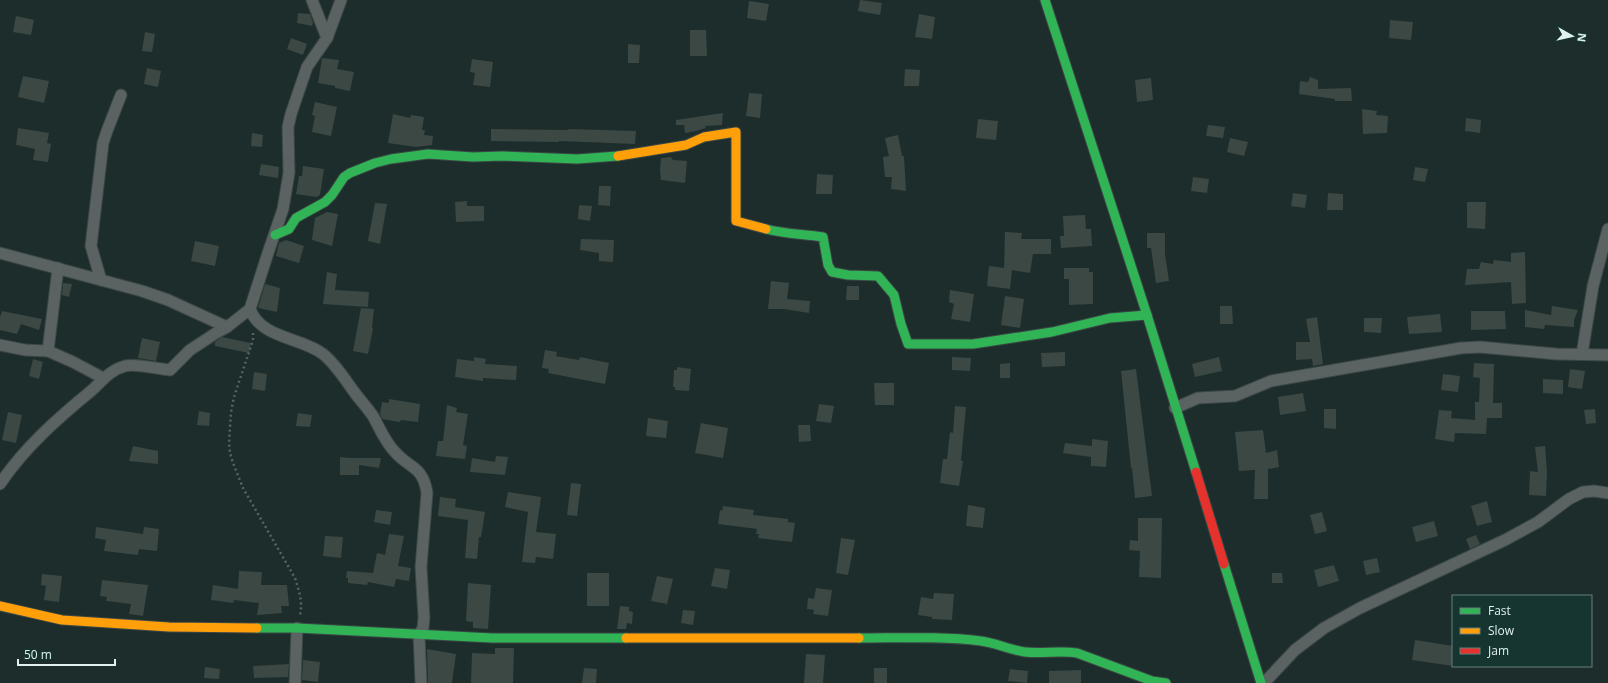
<svg xmlns="http://www.w3.org/2000/svg" width="1608" height="683" font-family="'Open Sans',sans-serif">
  <style>
    .building { fill: #3b4843 }
    .lines { fill: none; stroke-linecap: round; stroke-linejoin: round }
    .street-casing { stroke: #3a4745; stroke-width: 13 }
    .fast-casing { stroke: #3a4745; stroke-width: 11 }
    .slow-casing { stroke: #3a4745; stroke-width: 11 }
    .jam-casing { stroke: #3a4745; stroke-width: 11 }
    .path { stroke: #5a6363; stroke-width: 2.5; stroke-dasharray: 2 3; stroke-linecap: butt }
    .street { stroke: #5a6262; stroke-width: 11 }
    .fast { stroke: #30b455; stroke-width: 9 }
    .slow { stroke: #ff9f0a; stroke-width: 9 }
    .jam { stroke: #e5322d; stroke-width: 9 }
  </style>
  <rect width="100%" height="100%" fill="#1d2d2b"/>
  <g class="building">
    <polygon points="860,0 882,3 880,15 858,11"/>
    <polygon points="749,1 769,4 766,21 747,18"/>
    <polygon points="298,13 310,14 313,22 312,26 297,23"/>
    <polygon points="919,14 935,17 932,39 915,37"/>
    <polygon points="16,16 34,20 31,35 13,32"/>
    <polygon points="1390,20 1413,22 1411,40 1389,38"/>
    <polygon points="690,30 706,30 707,56 690,56"/>
    <polygon points="145,32 155,34 152,52 142,51"/>
    <polygon points="291,38 307,44 303,55 287,49"/>
    <polygon points="628,44 640,45 639,63 628,63"/>
    <polygon points="322,58 339,60 337,69 354,72 350,91 335,88 335,86 318,83"/>
    <polygon points="472,59 493,62 490,87 473,85 475,73 470,72"/>
    <polygon points="147,68 161,71 158,87 144,84"/>
    <polygon points="905,69 920,70 919,86 904,86"/>
    <polygon points="23,76 49,81 44,103 18,97"/>
    <polygon points="1310,77 1318,80 1318,89 1351,88 1352,101 1335,101 1335,99 1299,94 1300,81 1308,82"/>
    <polygon points="1151,78 1153,100 1137,102 1135,80"/>
    <polygon points="749,93 762,94 760,118 746,116"/>
    <polygon points="315,102 337,107 331,136 312,132 315,116 312,115"/>
    <polygon points="1362,109 1377,111 1376,115 1388,116 1387,133 1363,134"/>
    <polygon points="723,113 722,125 705,126 706,128 696,131 685,133 684,125 676,125 676,120"/>
    <polygon points="393,114 410,118 411,115 424,117 422,130 425,130 424,135 433,136 432,145 416,147 388,143"/>
    <polygon points="1466,118 1481,120 1480,133 1465,131"/>
    <polygon points="978,119 998,121 996,140 976,138"/>
    <polygon points="1208,125 1225,127 1223,138 1206,136"/>
    <polygon points="18,128 49,133 47,143 51,144 48,162 33,160 35,149 16,145"/>
    <polygon points="491,129 568,130 569,129 636,131 635,144 559,141 559,142 491,141"/>
    <polygon points="252,133 263,135 262,147 251,146"/>
    <polygon points="898,135 902,156 904,156 906,191 891,189 892,177 885,177 883,157 889,156 885,138"/>
    <polygon points="1230,138 1248,142 1244,156 1227,152"/>
    <polygon points="671,157 673,160 687,161 685,183 661,180 660,169 661,158"/>
    <polygon points="261,164 279,167 278,178 259,175"/>
    <polygon points="303,166 324,169 320,195 316,197 296,194 299,176 302,176"/>
    <polygon points="1415,167 1428,169 1425,182 1413,180"/>
    <polygon points="817,174 833,175 832,194 816,194"/>
    <polygon points="1193,177 1209,179 1207,193 1191,191"/>
    <polygon points="599,186 611,186 610,206 598,205"/>
    <polygon points="1293,193 1307,195 1305,208 1291,206"/>
    <polygon points="1328,193 1343,194 1343,210 1327,210"/>
    <polygon points="467,201 467,206 484,206 484,221 456,222 455,202"/>
    <polygon points="1467,202 1486,202 1485,229 1467,228"/>
    <polygon points="375,203 387,204 380,244 368,241"/>
    <polygon points="579,205 592,206 590,221 578,219"/>
    <polygon points="327,212 338,214 332,246 312,240 315,218"/>
    <polygon points="1085,215 1086,229 1091,229 1092,246 1061,248 1060,236 1064,236 1063,216"/>
    <polygon points="1005,232 1022,233 1021,239 1051,239 1051,254 1033,254 1030,273 1012,270 1010,289 987,286 989,266 1004,268"/>
    <polygon points="1147,233 1165,233 1165,254 1169,281 1156,283 1151,248 1147,248"/>
    <polygon points="581,239 614,240 613,262 599,261 599,253 580,250"/>
    <polygon points="286,240 304,246 299,263 276,256 279,243"/>
    <polygon points="195,241 219,246 215,266 191,261"/>
    <polygon points="1525,252 1526,303 1512,304 1511,282 1465,285 1467,269 1479,269 1481,262 1493,264 1494,260 1511,262 1511,253"/>
    <polygon points="1064,268 1089,268 1089,272 1093,272 1093,304 1069,305 1069,279 1064,279"/>
    <polygon points="327,272 337,274 335,290 369,292 368,307 323,304"/>
    <polygon points="771,281 789,283 787,299 810,301 809,313 784,309 768,309"/>
    <polygon points="63,283 72,284 69,297 62,295"/>
    <polygon points="265,284 280,288 277,312 258,308"/>
    <polygon points="847,286 859,286 859,300 846,300"/>
    <polygon points="950,290 974,294 970,322 951,319 954,304 949,302"/>
    <polygon points="1005,296 1024,299 1020,328 1001,325"/>
    <polygon points="1220,306 1232,306 1233,324 1220,324"/>
    <polygon points="1552,306 1578,310 1574,320 1574,327 1545,325 1544,329 1525,327 1525,310 1551,315"/>
    <polygon points="361,308 374,309 372,328 373,329 368,354 353,351"/>
    <polygon points="2,311 42,319 39,330 21,324 17,334 0,330 0,317"/>
    <polygon points="1471,311 1505,311 1506,329 1471,330"/>
    <polygon points="1440,314 1442,332 1409,334 1407,317"/>
    <polygon points="1317,317 1323,364 1313,366 1312,359 1296,360 1296,342 1310,342 1306,319"/>
    <polygon points="1364,318 1382,318 1381,333 1364,332"/>
    <polygon points="222,337 251,343 249,353 215,346 215,342"/>
    <polygon points="142,338 160,342 156,361 138,358"/>
    <polygon points="545,350 557,352 556,356 579,360 580,357 609,363 605,384 548,373 549,369 542,368"/>
    <polygon points="1065,352 1065,366 1042,367 1041,353"/>
    <polygon points="474,357 486,359 485,364 517,366 516,380 483,378 483,381 455,377 457,359 474,361"/>
    <polygon points="952,357 971,358 970,371 952,370"/>
    <polygon points="1219,357 1222,371 1195,377 1192,364"/>
    <polygon points="33,359 43,362 39,379 29,376"/>
    <polygon points="1010,363 1010,378 1000,378 1000,364"/>
    <polygon points="1474,363 1494,364 1493,403 1502,403 1502,418 1487,418 1486,434 1455,433 1454,442 1435,439 1439,410 1452,411 1451,418 1475,420 1475,402 1479,402 1480,378 1473,377"/>
    <polygon points="677,367 691,369 689,391 675,390 675,387 673,387 674,370 677,370"/>
    <polygon points="1136,369 1152,496 1135,498 1132,468 1131,468 1121,371"/>
    <polygon points="1570,369 1585,371 1582,389 1568,387"/>
    <polygon points="254,372 267,374 265,391 252,389"/>
    <polygon points="1443,374 1460,376 1458,392 1441,390"/>
    <polygon points="1543,379 1563,380 1563,394 1543,393"/>
    <polygon points="874,383 894,383 894,405 875,405"/>
    <polygon points="1303,393 1306,411 1280,415 1278,397"/>
    <polygon points="389,399 420,404 418,422 401,420 400,422 382,419 380,414 382,402 389,403"/>
    <polygon points="819,404 834,406 831,423 816,421"/>
    <polygon points="447,405 457,408 456,412 468,414 463,445 467,446 465,459 436,456 438,441 443,441"/>
    <polygon points="955,406 966,407 961,461 963,461 959,486 940,483 943,459 947,459 950,432 953,433"/>
    <polygon points="1324,409 1336,409 1336,429 1324,428"/>
    <polygon points="1595,409 1596,423 1586,424 1584,410"/>
    <polygon points="199,411 210,413 209,426 197,425"/>
    <polygon points="8,412 22,415 16,443 2,440"/>
    <polygon points="298,413 312,415 310,427 296,426"/>
    <polygon points="648,418 668,421 666,438 646,436"/>
    <polygon points="701,423 728,428 723,458 695,453"/>
    <polygon points="798,425 810,425 811,441 799,442"/>
    <polygon points="1263,430 1266,453 1277,450 1279,467 1268,469 1268,499 1254,499 1255,470 1239,471 1235,432"/>
    <polygon points="1092,439 1108,441 1106,467 1091,466 1091,457 1063,453 1065,443 1092,446"/>
    <polygon points="133,446 158,451 158,464 129,461"/>
    <polygon points="1545,446 1547,471 1546,496 1529,495 1530,471 1538,472 1535,447"/>
    <polygon points="496,456 508,457 505,475 470,472 472,458 495,462"/>
    <polygon points="340,457 351,458 381,458 379,468 359,465 359,475 340,475"/>
    <polygon points="571,483 581,484 577,516 567,515"/>
    <polygon points="508,492 541,497 536,532 556,534 553,559 536,557 535,563 522,562 528,512 505,507"/>
    <polygon points="440,497 456,499 455,507 485,512 481,537 479,537 477,559 465,558 468,520 438,516"/>
    <polygon points="1487,501 1492,522 1477,526 1471,506"/>
    <polygon points="968,505 985,508 983,528 966,526"/>
    <polygon points="723,506 754,510 753,515 788,519 788,522 795,523 792,542 758,538 759,534 756,534 757,529 718,524 720,510 722,511"/>
    <polygon points="376,510 392,512 390,525 374,522"/>
    <polygon points="1322,512 1327,531 1315,534 1310,515"/>
    <polygon points="1138,518 1162,518 1161,578 1139,577 1140,551 1129,550 1130,540 1138,541"/>
    <polygon points="1434,521 1438,536 1416,542 1412,527"/>
    <polygon points="96,527 143,534 144,527 159,529 157,551 139,549 138,555 104,551 106,540 95,538"/>
    <polygon points="389,534 404,536 398,566 411,568 409,581 396,579 394,587 368,582 367,585 348,583 348,578 346,578 347,571 373,573 377,553 385,555"/>
    <polygon points="1476,535 1480,544 1470,549 1466,539"/>
    <polygon points="325,536 343,537 341,558 323,556"/>
    <polygon points="841,538 855,540 848,575 836,573"/>
    <polygon points="1377,558 1380,572 1366,575 1363,561"/>
    <polygon points="1334,565 1339,581 1318,587 1314,570"/>
    <polygon points="715,568 730,570 727,589 711,586"/>
    <polygon points="239,571 262,572 261,585 287,585 289,606 281,606 282,613 257,615 259,603 234,600 233,603 211,600 213,585 238,589"/>
    <rect x="587" y="573" width="22" height="33"/>
    <polygon points="1272,573 1282,573 1283,583 1272,583"/>
    <polygon points="42,574 62,576 59,602 44,600 46,586 41,585"/>
    <polygon points="657,576 673,579 667,604 651,601"/>
    <polygon points="102,580 148,585 143,616 129,614 131,604 106,601 107,597 100,596"/>
    <polygon points="468,583 491,585 488,629 473,628 473,622 466,621"/>
    <polygon points="816,588 832,590 828,616 813,614 814,610 807,609 808,598 814,599"/>
    <polygon points="934,593 954,594 952,620 932,619 932,617 918,615 921,597 933,599"/>
    <polygon points="620,606 629,607 629,611 633,612 632,624 627,623 626,629 617,629"/>
    <polygon points="683,610 695,611 693,625 681,623"/>
    <polygon points="1415,640 1453,646 1453,666 1412,660"/>
    <polygon points="495,648 514,648 513,683 471,683 472,653 495,654"/>
    <polygon points="427,649 456,654 452,683 428,683"/>
    <polygon points="806,654 825,655 823,683 804,683"/>
    <polygon points="303,660 320,662 318,682 302,680"/>
    <polygon points="289,664 288,677 254,678 253,666"/>
    <polygon points="205,667 220,669 219,679 204,678"/>
    <polygon points="584,668 597,669 596,683 582,683"/>
    <rect x="874" y="668" width="13" height="15"/>
    <polygon points="1010,669 1028,671 1027,683 1008,681"/>
    <polygon points="1081,670 1081,683 1049,683 1049,671"/>
  </g>
  <g class="lines">
    <g class="street-casing">
      <g id="street">
        <polyline points="312,0 327,38"/>
        <polyline points="0,253 142,291 168,300 227,327"/>
        <polyline points="101,280 91,246 103,143 107,131 121,95"/>
        <path d="M250 309C261 339 301 337 323 354 337 365 347 383 358 397 363 403 368 409 373 416 379 427 385 442 395 452 410 469 423 466 427 493L421 567 424 618 423 628 419 635 421 683"/>
        <polyline points="0,345 25,350 48,351 73,362 103,378"/>
        <polyline points="48,351 58,268"/>
        <polyline points="1582,354 1593,286 1608,229"/>
        <polyline points="1175,408 1198,398 1235,396 1271,381 1461,348 1480,347 1556,354 1608,355"/>
        <path d="M0 484C24 448 58 418 91 391 102 381 110 370 125 366 133 363 160 369 170 370L190 350 216 333 227 327 250 309 268 253 283 209 289 173 288 127 291 114 307 67 327 38 341 0"/>
        <polyline points="295,683 297,628"/>
        <polyline points="1264,683 1295,650 1324,628 1360,608 1505,540 1538,522 1569,499 1583,492 1594,491 1608,493"/>
      </g>
    </g>
    <g class="fast-casing">
      <g id="fast">
        <polyline points="1045,0 1147,315 1196,472"/>
        <path d="M766 229C784 234 804 234 823 237L828 265 832 272 848 275 878 276 894 295 901 324 908 344H973L1052 332 1110 318 1147 315"/>
        <polyline points="275,235 289,229 296,218 325,202 332,195 344,177 350,173 375,163 391,159 428,154 473,157 502,156 577,159 618,156"/>
        <polyline points="1224,564 1261,683"/>
        <polyline points="257,628 297,628 492,638 626,638"/>
        <path d="M859 638C899 638 941 636 981 641 996 643 1010 650 1025 652 1043 654 1060 650 1077 653L1152 681 1166 683"/>
      </g>
    </g>
    <g class="slow-casing">
      <g id="slow">
        <polyline points="618,156 686,145 704,137 736,132 736,221 766,229"/>
        <polyline points="0,606 62,620 169,627 257,628"/>
        <polyline points="626,638 859,638"/>
      </g>
    </g>
    <g class="jam-casing">
      <polyline id="jam" points="1196,472 1224,564"/>
    </g>
    <path class="path" d="M253 333V340L234 397 231 412 229 443 230 453 233 463 243 488 295 578C299 591 303 602 300 615"/>
    <use href="#street" class="street"/>
    <use href="#fast" class="fast"/>
    <use href="#slow" class="slow"/>
    <use href="#jam" class="jam"/>
  </g>
  <rect x="1452" y="595" width="140" height="72" fill="#163430" stroke="#67807c"/>
  <rect x="1460" y="608" width="20" height="6" fill="#30b455" stroke="#67807c"/>
  <text x="1488" y="615" font-size="12" fill="#e0f1ee">Fast</text>
  <rect x="1460" y="628" width="20" height="6" fill="#ff9f0a" stroke="#67807c"/>
  <text x="1488" y="635" font-size="12" fill="#e0f1ee">Slow</text>
  <rect x="1460" y="648" width="20" height="6" fill="#e5322d" stroke="#67807c"/>
  <text x="1488" y="655" font-size="12" fill="#e0f1ee">Jam</text>
  <g transform="translate(1572 36) rotate(98)" stroke="#163430" stroke-width="3" paint-order="stroke">
  <path d="M0-3L7 15L0 10L-7 15Z" fill="#e0f1ee"/>
  <text y="-6" font-size="11" font-weight="bold" text-anchor="middle" fill="#e0f1ee">N</text>
  </g>
  <path d="M18 659v6h97v-6" fill="none" stroke="#e0f1ee" stroke-width="2"/>
  <text x="24" y="659" font-size="12" fill="#e0f1ee" stroke="#163430" stroke-width="3" paint-order="stroke">50 m</text>
</svg>
